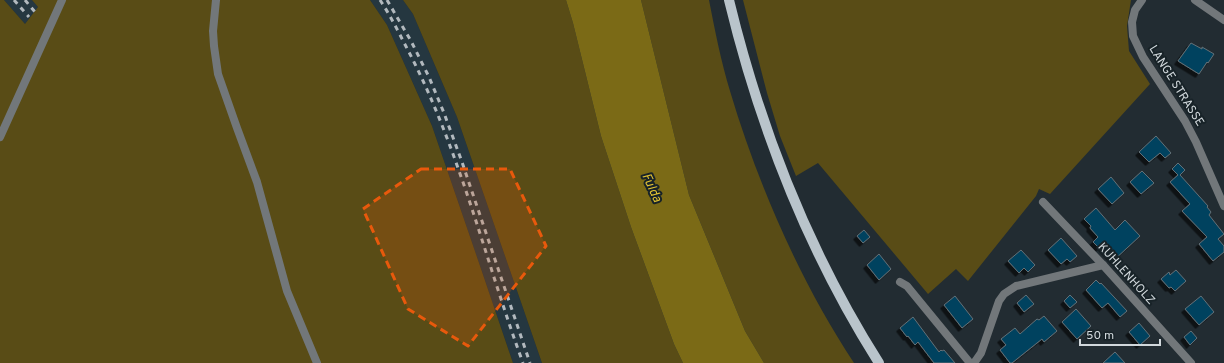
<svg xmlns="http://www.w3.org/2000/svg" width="1224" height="363" font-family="Overpass,sans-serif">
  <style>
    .built { fill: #253740 }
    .green { fill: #594c16 }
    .water { fill: #7b6a16 }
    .building { fill: #00435e; stroke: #647077; filter: url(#shadow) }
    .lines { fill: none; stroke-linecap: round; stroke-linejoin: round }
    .minor { stroke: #72777a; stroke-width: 8 }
    .tertiary { stroke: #72777a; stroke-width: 8 }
    .primary { stroke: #b9c4cb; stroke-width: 10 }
    .rail { stroke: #b2b9be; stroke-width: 3; stroke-dasharray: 5 5; stroke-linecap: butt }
    .marked { fill: #e8590c; fill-opacity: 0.2; stroke: #e8590c; stroke-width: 3; stroke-dasharray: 8 5; stroke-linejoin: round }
    .labels { text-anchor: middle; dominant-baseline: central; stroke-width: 4; stroke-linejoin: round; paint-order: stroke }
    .street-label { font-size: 12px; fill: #d1d8dc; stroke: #182328 }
    .water-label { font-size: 13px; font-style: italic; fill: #e1c233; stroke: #182328 }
  </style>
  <defs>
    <filter id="shadow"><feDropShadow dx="-3.5" dy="3.5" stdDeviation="0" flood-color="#0009"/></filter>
  </defs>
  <rect width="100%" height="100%" fill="#222c32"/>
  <g class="built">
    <polygon points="4,0 32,0 38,7 25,24"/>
    <polygon points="370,0 403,0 413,14 457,117 542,363 513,363 478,260 432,126 387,25"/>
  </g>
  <g class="green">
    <polygon points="0,0 4,0 25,24 38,7 32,0 370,0 387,25 432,126 478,260 513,363 0,363"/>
    <polygon points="403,0 566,0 573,23 601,136 631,227 674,344 683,363 542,363 457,117 413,14"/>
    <path d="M641 0H709C715 31 721 61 730 91 758 185 800 281 854 363H764L745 331 689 195Z"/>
    <polygon points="743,0 1131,0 1127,26 1129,51 1150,84 1050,194 1039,189 1036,196 968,281 956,269 928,294 818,163 796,176 780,136 767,93"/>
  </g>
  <polygon class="water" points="566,0 641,0 689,195 745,331 764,363 683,363 674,344 631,227 601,136 573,23"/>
  <g class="building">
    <polygon points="1191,43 1202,49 1202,47 1214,54 1208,63 1207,62 1199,74 1178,61"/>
    <polygon points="1156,136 1171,153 1165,158 1160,153 1149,162 1139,152"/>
    <polygon points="1178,163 1185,170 1180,175 1208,206 1207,207 1211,212 1209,215 1224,234 1218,239 1224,246 1224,252 1213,261 1199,244 1207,237 1182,211 1190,204 1170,182 1178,175 1172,169"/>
    <polygon points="1142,171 1154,183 1141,194 1130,182"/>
    <polygon points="1111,177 1124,193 1112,204 1098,189"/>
    <polygon points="1096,208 1115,230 1125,220 1140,236 1114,260 1101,246 1099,248 1093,242 1098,237 1090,228 1091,226 1084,219"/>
    <polygon points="864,230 870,237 863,243 857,236"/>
    <polygon points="1061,238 1077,256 1070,262 1067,259 1061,264 1048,250"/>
    <polygon points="1021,250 1035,265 1028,272 1024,268 1019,273 1008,261"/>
    <polygon points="879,254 891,269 879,280 867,265"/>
    <polygon points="1176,270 1186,281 1175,291 1171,287 1169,288 1161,279 1169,272 1170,275"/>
    <polygon points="1096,280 1100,284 1101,283 1127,311 1120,317 1108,303 1102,308 1086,290"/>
    <polygon points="1026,295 1034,304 1024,312 1017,303"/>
    <polygon points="1070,295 1077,302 1070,308 1064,301"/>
    <polygon points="955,296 973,319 962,328 944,305"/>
    <polygon points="1201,296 1214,312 1199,325 1185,309"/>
    <polygon points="1076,309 1091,326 1077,339 1062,322"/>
    <polygon points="1044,316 1057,331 1044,342 1042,339 1012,363 1010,363 1000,350 1006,345 1001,339 1015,328 1020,334 1037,319 1039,320"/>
    <polygon points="913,317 939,352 941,350 942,351 944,350 955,363 934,363 918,342 915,345 908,336 907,337 900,328"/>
    <polygon points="1139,323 1150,336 1140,345 1129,332"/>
    <polygon points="1191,331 1197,338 1190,345 1184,337"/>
    <polygon points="1115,352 1125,363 1103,363"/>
  </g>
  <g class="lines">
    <g class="minor">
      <polyline points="1142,0 1135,10 1132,22 1133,36 1143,57 1185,121 1196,142 1224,206"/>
      <polyline points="1195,0 1224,20"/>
      <polyline points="1043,202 1103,265 1191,363"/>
      <polyline points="900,282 907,286 970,363"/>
      <polyline points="974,363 981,353 999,301 1004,294 1016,286 1103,265"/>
    </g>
    <g class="tertiary">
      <polyline points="216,0 213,31 214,46 218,74 237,128 257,182 287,291 317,363"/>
      <polyline points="0,137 62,0"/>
    </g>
    <path class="primary" d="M729 0C760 128 808 251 879 363"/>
    <g class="rail">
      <polyline points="14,0 29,17"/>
      <polyline points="25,0 35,12"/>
      <path d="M380 0C392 18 402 39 412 58 461 155 486 262 523 363"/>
      <polyline points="387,0 411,41 429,77 444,113 462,162 530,363"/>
    </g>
  </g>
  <path class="marked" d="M421 169H510L546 246 468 346 408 309 363 209Z"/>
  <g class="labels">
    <g class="street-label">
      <text transform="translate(1176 86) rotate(58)">LANGE STRASSE</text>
      <text transform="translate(1126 274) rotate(48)">KUHLENHOLZ</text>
    </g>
    <g class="water-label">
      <text transform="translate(651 188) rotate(65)">Fulda</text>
    </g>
  </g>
  <path d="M1080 339v6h80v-6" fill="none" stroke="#d1d8dc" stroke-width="2"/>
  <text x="1086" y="339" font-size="12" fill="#d1d8dc" stroke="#182328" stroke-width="3" paint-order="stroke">50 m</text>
</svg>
